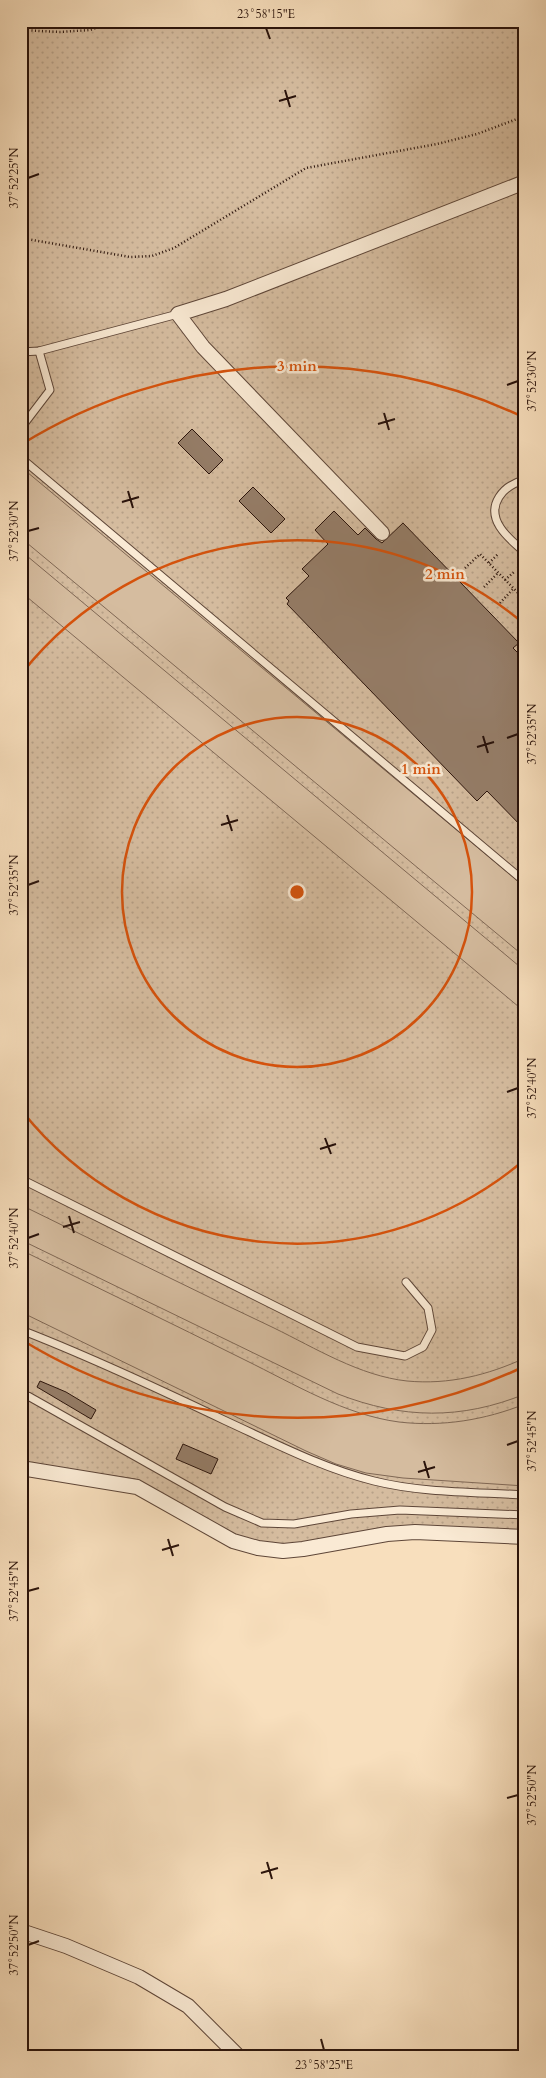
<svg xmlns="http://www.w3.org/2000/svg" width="546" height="2078" font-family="Cardo,serif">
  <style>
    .green { fill: url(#green-dots); stroke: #806855 }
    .pitch { fill: #d5bc9f; stroke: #806855 }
    .building { fill: #957d68; stroke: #2a130b }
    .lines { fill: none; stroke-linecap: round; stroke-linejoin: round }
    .lane-casing { stroke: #5e4638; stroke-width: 9 }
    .street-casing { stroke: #5e4638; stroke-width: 16 }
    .path { stroke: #2a130b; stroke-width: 2.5; stroke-dasharray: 1 2.5; stroke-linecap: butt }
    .lane { stroke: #faead4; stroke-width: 7 }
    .street { stroke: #faead4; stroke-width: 14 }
    .ticks { fill: none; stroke: #2a130b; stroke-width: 2 }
    .ring { fill: none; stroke: #d5520c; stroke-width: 2.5 }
    .centre { fill: #d5520c; stroke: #faead4; stroke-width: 2.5 }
    .ring-label { font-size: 15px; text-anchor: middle; font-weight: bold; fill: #d5520c; stroke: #faead4; stroke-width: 5; stroke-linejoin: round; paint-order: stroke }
    .neatline { fill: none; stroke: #2a130b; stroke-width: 2 }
    .ticks-label { font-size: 12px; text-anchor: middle; fill: #2a130b }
  </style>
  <defs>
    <pattern id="green-dots" width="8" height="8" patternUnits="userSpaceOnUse" patternTransform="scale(1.25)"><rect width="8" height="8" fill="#d5bc9f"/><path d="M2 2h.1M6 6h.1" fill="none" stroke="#b7a188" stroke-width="1.8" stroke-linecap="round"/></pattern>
  </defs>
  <rect width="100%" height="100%" fill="#f8dfbd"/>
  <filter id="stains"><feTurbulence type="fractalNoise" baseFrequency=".004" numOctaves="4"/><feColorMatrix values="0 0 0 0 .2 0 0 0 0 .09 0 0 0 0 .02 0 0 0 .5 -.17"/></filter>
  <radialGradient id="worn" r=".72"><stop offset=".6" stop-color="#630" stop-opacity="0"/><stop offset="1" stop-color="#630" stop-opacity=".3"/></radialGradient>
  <polygon class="green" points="21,21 525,21 525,1532 283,1546 248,1539 222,1529 135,1479 21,1462"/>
  <g class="pitch">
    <polygon points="21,467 525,887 525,957 21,538"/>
    <polygon points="21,551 525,971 525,1012 21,592"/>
    <path d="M21 1205C105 1246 189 1288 274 1328 315 1348 360 1376 407 1381 449 1385 488 1375 525 1358V1394C461 1420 402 1419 338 1394L21 1240Z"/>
    <path d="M21 1250C96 1287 171 1323 245 1360 294 1384 345 1415 399 1422 442 1427 485 1420 525 1404V1486L403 1478 366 1473 336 1464 306 1451 21 1312Z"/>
  </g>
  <g class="building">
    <polygon points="192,429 223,460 209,474 178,443"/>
    <polygon points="253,487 285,519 271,533 239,501"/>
    <polygon points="334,511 358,535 365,528 376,539 382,543 403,523 519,643 513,648 525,660 525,830 487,791 477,801 287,604 289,601 286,598 309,576 302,569 328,544 315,530"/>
    <polygon points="40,1381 66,1392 96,1410 91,1419 37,1387"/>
    <polygon points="183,1444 218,1459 211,1474 176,1459"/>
  </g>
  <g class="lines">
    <g class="lane-casing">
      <g id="lane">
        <polyline points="21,352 39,351 178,314"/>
        <polyline points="21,428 50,390 39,351"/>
        <polyline points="21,458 525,882"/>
        <path d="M525 480C503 485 486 505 500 527 506 537 517 545 525 553"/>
        <polyline points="21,1179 357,1347 405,1356 423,1347 432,1330 428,1308 406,1282"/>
        <path d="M21 1330C91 1357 159 1389 226 1421 274 1443 322 1468 374 1481 422 1493 475 1492 525 1495"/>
        <polyline points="21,1394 28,1396 225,1507 262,1523 294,1524 351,1514 400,1510 525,1515"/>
      </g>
    </g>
    <g class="street-casing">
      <g id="street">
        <polyline points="382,533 203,347 178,314 226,299 525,182"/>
        <polyline points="21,1468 137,1487 233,1541 258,1548 283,1551 303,1549 387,1534 415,1532 525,1537"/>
        <polyline points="21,1931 66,1946 139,1977 188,2006 239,2057"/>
      </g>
    </g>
    <g class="path">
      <polyline points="21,30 60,32 90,30 116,21"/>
      <polyline points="21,238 130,257 152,256 174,248 306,168 437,144 477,134 525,116"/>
      <polyline points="489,563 498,554"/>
      <polyline points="465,568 480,554 525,600"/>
      <polyline points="505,580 514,572"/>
      <polyline points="484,587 498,573"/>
      <polyline points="500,603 514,588"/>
      <polyline points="518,621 525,615"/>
    </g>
    <use href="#lane" class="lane"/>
    <use href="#street" class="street"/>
  </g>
  <path class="ticks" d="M266 28 270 39M285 90 290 107M279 101 296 96M28 178 39 174M507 385 518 381M384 413 389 430M378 424 395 419M128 491 133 508M122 502 139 497M28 531 39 528M483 736 488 753M507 738 518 734M477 747 494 742M227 815 232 831M221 825 238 820M28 885 39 881M507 1092 518 1088M325 1138 331 1154M320 1149 336 1144M69 1216 74 1233M63 1227 80 1222M28 1238 39 1234M507 1445 518 1441M424 1461 429 1478M418 1472 435 1467M168 1539 173 1556M162 1550 179 1545M28 1591 39 1588M507 1798 518 1795M267 1862 272 1879M261 1873 278 1868M28 1945 39 1941M321 2039 324 2050"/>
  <g class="ring">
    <circle cx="297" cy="892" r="175"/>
    <path d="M523 1161A351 351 0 0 1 22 1111M22 673A351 351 0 0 1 523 623"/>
    <path d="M523 1367A526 526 0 0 1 22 1340M22 444A526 526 0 0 1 523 417"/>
  </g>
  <circle cx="297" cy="892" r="8" class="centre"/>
  <g class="ring-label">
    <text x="297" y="371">3 min</text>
    <text x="445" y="579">2 min</text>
    <text x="421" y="774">1 min</text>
  </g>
  <rect width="546" height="2078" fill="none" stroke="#f8dfbd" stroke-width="55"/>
  <rect x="28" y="28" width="490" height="2022" class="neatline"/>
  <g class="ticks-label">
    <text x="266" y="18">23°58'15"E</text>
    <text transform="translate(14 178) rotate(-90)" y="4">37°52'25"N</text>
    <text transform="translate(532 381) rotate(-90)" y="4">37°52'30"N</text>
    <text transform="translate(14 531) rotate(-90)" y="4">37°52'30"N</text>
    <text transform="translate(532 734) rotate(-90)" y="4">37°52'35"N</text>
    <text transform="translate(14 885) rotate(-90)" y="4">37°52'35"N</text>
    <text transform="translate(532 1088) rotate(-90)" y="4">37°52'40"N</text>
    <text transform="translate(14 1238) rotate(-90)" y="4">37°52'40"N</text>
    <text transform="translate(532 1441) rotate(-90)" y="4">37°52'45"N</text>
    <text transform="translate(14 1591) rotate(-90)" y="4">37°52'45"N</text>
    <text transform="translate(532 1795) rotate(-90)" y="4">37°52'50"N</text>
    <text transform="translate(14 1945) rotate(-90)" y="4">37°52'50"N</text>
    <text x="324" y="2069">23°58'25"E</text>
  </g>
  <rect width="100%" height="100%" filter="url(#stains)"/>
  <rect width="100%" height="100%" fill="url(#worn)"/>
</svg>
